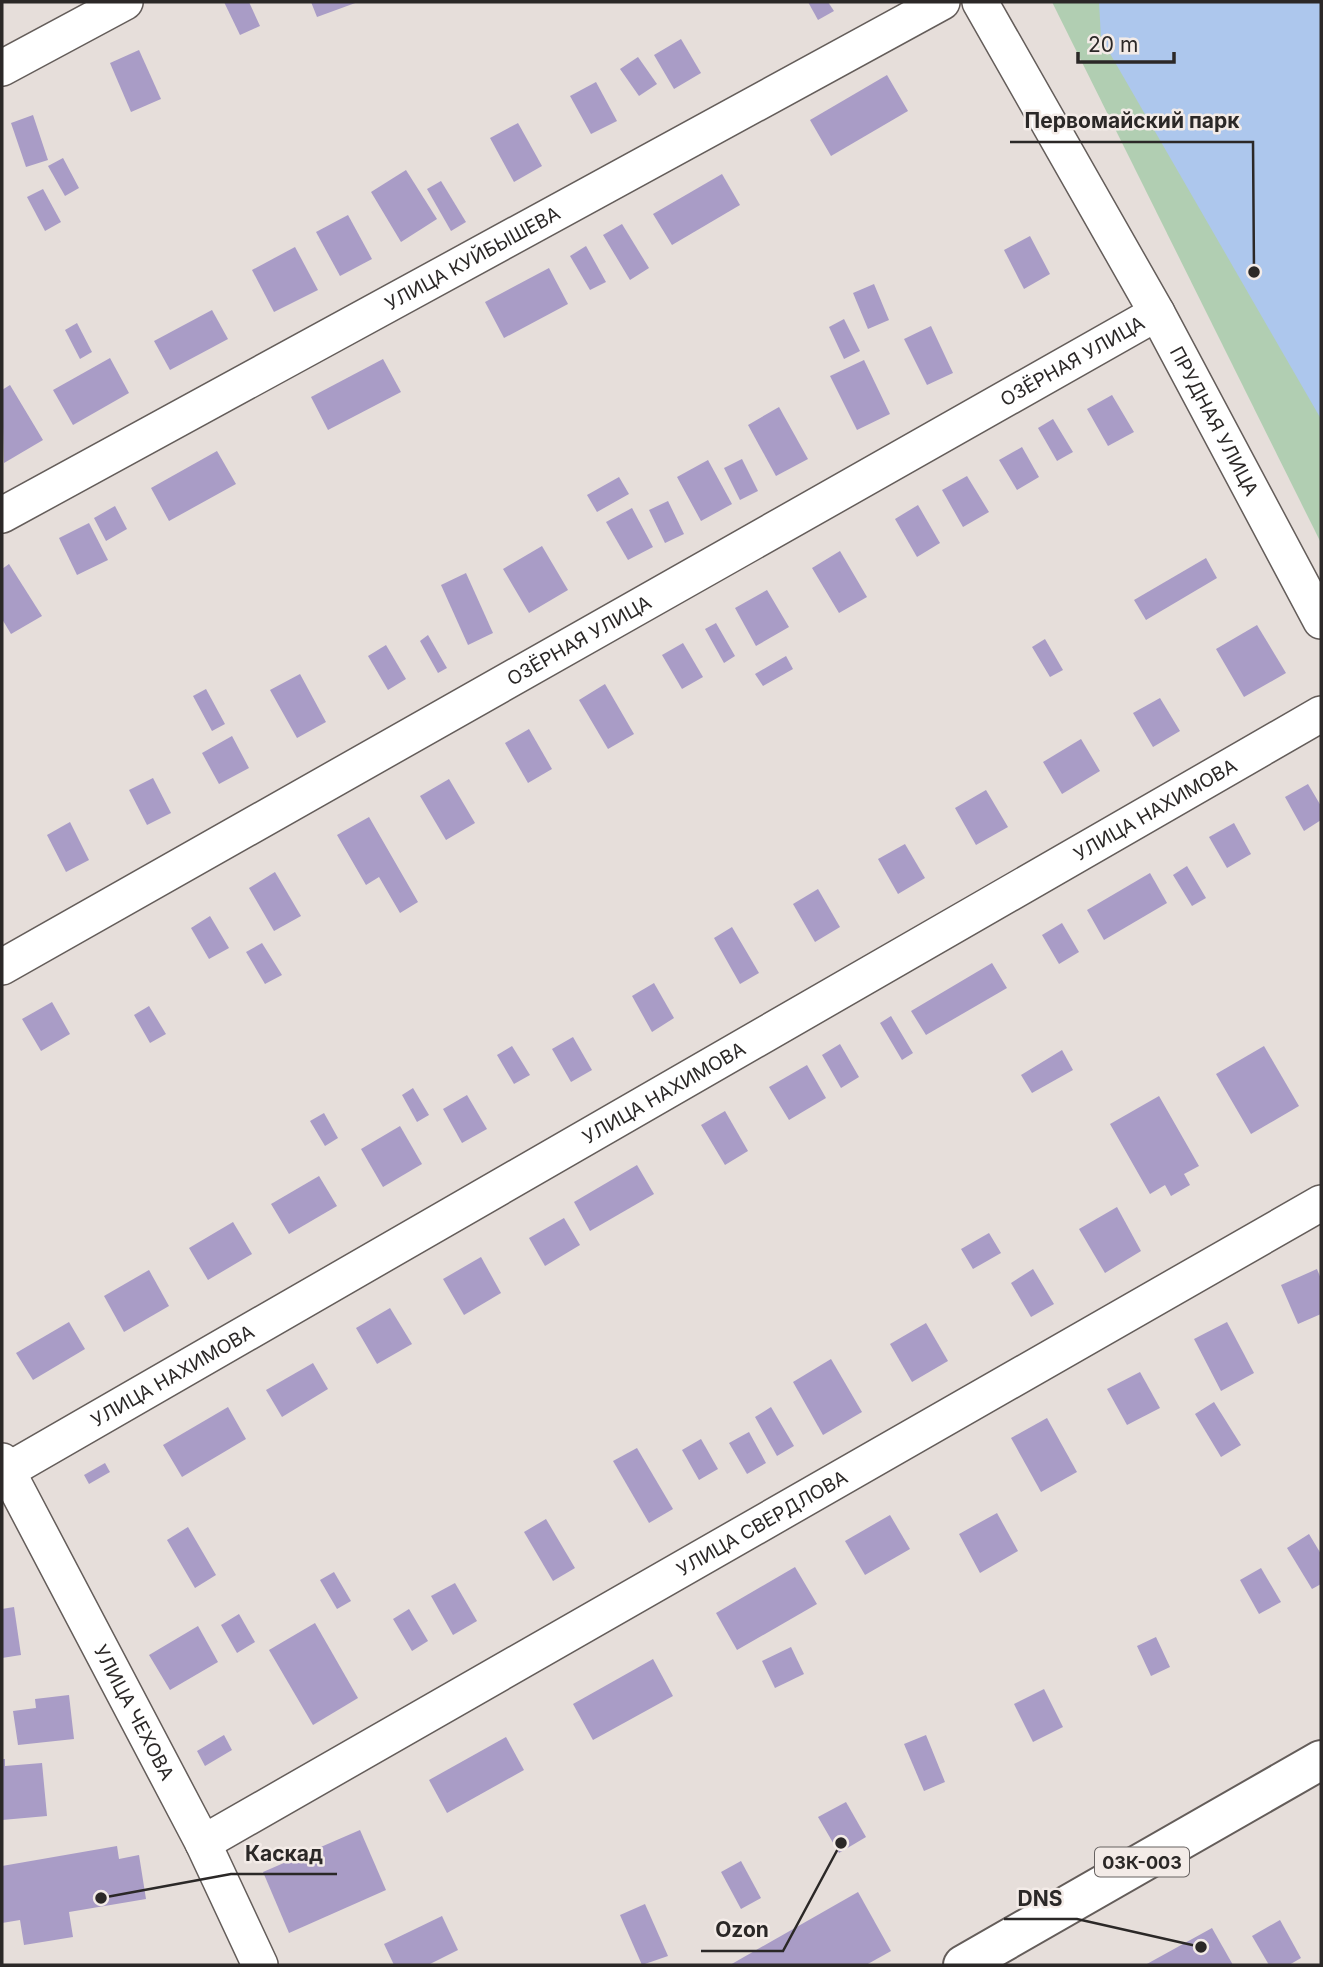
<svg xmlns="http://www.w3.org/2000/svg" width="1323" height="1967" font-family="Inter,sans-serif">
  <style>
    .green { fill: #b1ceb2 }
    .water { fill: #adc7ed }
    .building { fill: #a99cc6 }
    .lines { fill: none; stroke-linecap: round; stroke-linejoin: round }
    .street-casing { stroke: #645d5a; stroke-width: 38 }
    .primary-casing { stroke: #645d5a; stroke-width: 42 }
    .street { stroke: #fff; stroke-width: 35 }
    .primary { stroke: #fff; stroke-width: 38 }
    .labels { text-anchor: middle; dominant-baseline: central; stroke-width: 5; stroke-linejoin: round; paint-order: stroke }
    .shield { fill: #f3ebe7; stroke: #676261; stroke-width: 2 }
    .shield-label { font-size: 18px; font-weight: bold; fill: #2b2827 }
    .street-label { font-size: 19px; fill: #2b2827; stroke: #f3ebe7 }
    .leader { fill: none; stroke: #2b2827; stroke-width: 2.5 }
    .callout-dot { fill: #2b2827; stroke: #f3ebe7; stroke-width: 2.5 }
    .callout-label { font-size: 21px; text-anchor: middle; font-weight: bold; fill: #2b2827; stroke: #f3ebe7; stroke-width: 5; stroke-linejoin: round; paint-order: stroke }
  </style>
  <rect width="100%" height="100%" fill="#e6deda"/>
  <polygon class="green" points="1052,2 1321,2 1321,543"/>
  <polygon class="water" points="1099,2 1321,2 1321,419 1101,38"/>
  <g class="building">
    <polygon points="224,2 249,2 260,26 240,35"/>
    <polygon points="311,2 358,2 317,17"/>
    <polygon points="808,2 828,2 834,11 818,20"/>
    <polygon points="681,39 701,73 674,89 654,55"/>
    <polygon points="139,50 161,99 131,112 110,63"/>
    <polygon points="638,57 657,84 639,96 620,69"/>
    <polygon points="887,75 908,111 831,156 810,120"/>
    <polygon points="596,82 617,121 591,134 570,96"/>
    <polygon points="33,115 48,160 26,167 11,123"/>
    <polygon points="518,123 542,166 514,182 490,138"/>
    <polygon points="63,158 79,188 65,196 48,166"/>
    <polygon points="406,170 437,219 401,242 371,192"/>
    <polygon points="722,174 740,205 672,245 653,214"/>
    <polygon points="441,181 466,222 451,231 427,189"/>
    <polygon points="43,189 61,222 45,231 27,197"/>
    <polygon points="348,215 372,259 340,276 316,232"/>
    <polygon points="622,224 649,268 630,280 603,235"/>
    <polygon points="1030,236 1050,274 1024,289 1004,250"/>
    <polygon points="586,246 606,282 590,290 570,256"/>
    <polygon points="295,247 318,290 274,312 252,270"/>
    <polygon points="549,268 568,304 504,338 485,302"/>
    <polygon points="874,284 889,320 868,329 853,293"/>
    <polygon points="212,310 228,339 170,370 154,341"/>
    <polygon points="844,319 860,351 844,359 829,327"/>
    <polygon points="77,323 92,352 80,359 65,330"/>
    <polygon points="931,326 953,373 927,385 904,339"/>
    <polygon points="110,358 129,393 73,425 53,390"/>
    <polygon points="383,359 401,392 328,430 311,397"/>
    <polygon points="864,360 890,414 857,430 830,376"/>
    <polygon points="10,385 43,440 4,463 2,390"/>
    <polygon points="1112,395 1134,432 1108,446 1087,409"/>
    <polygon points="779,407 808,459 776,476 748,425"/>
    <polygon points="1053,419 1073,452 1057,461 1038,428"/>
    <polygon points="1022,447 1039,477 1017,490 999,460"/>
    <polygon points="217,451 236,484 169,521 151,488"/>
    <polygon points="742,459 758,491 740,500 724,468"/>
    <polygon points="708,460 732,504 701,521 677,477"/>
    <polygon points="967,476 989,512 963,527 942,490"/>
    <polygon points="619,477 629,494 597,512 587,495"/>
    <polygon points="668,501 684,534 665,543 649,510"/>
    <polygon points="918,505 940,543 917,557 895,519"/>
    <polygon points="115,506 127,529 106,541 94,518"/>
    <polygon points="632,508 653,547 628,560 606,522"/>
    <polygon points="89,523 108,560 77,575 59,538"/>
    <polygon points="542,546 568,590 529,613 503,569"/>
    <polygon points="840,551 867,597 839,613 812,568"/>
    <polygon points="1206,558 1217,578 1146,620 1134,600"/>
    <polygon points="9,564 42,616 11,634 2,619 2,569"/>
    <polygon points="466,573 493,633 468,645 441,585"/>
    <polygon points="767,590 789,627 756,646 735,608"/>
    <polygon points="716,623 735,656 724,663 705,629"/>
    <polygon points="1257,625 1286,673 1244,697 1216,649"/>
    <polygon points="428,635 447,668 438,673 420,641"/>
    <polygon points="1045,639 1063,670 1050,677 1032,647"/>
    <polygon points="683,643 703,677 682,689 662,655"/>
    <polygon points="386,645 406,679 388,690 368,656"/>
    <polygon points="786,656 793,669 763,686 755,674"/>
    <polygon points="300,674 326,722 297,738 270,690"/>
    <polygon points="605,684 634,734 608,749 579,700"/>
    <polygon points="206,689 225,724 212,731 193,696"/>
    <polygon points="1160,698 1180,731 1153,747 1133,713"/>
    <polygon points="529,729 552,769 528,783 505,743"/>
    <polygon points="232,736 249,768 219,784 202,753"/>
    <polygon points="1081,739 1100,771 1062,794 1043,762"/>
    <polygon points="153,778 171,813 147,825 129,790"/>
    <polygon points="449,779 475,823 446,840 420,796"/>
    <polygon points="1308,784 1321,806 1321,820 1304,831 1285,797"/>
    <polygon points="986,790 1008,827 976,845 955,808"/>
    <polygon points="369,817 418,902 400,913 379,877 366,885 337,835"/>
    <polygon points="70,822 89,860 66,872 47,835"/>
    <polygon points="1234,823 1251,854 1227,868 1209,837"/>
    <polygon points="905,844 925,878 898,894 878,859"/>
    <polygon points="1187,866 1206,898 1192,906 1173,875"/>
    <polygon points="275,872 301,916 274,931 249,888"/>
    <polygon points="1150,873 1167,903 1104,940 1087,910"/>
    <polygon points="818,889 840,927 815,942 793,904"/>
    <polygon points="210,916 229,948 209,959 191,928"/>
    <polygon points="1062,923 1079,952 1059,964 1042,935"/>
    <polygon points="732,927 759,973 740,984 714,938"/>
    <polygon points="262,943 282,975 265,984 246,952"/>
    <polygon points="992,963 1007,988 926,1035 911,1011"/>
    <polygon points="654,983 674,1018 652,1032 632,996"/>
    <polygon points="52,1002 70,1034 41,1051 22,1019"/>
    <polygon points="149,1006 166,1034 150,1043 134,1015"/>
    <polygon points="891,1016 913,1053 902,1060 880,1023"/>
    <polygon points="573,1037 592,1070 571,1082 552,1049"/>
    <polygon points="840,1044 859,1077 841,1088 822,1055"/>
    <polygon points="512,1046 530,1075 514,1084 497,1055"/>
    <polygon points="1264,1046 1299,1106 1251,1134 1216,1074"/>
    <polygon points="1062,1050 1073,1070 1032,1093 1021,1075"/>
    <polygon points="807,1065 826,1098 789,1120 769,1087"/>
    <polygon points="413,1088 429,1115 417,1122 402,1095"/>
    <polygon points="467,1095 487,1129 462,1143 443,1109"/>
    <polygon points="1159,1096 1199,1166 1184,1174 1190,1185 1171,1196 1165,1185 1150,1194 1110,1124"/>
    <polygon points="725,1111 748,1151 725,1165 701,1125"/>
    <polygon points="324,1113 338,1138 325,1146 310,1121"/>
    <polygon points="400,1126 422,1164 383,1187 361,1149"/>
    <polygon points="637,1165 654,1194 590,1231 574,1202"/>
    <polygon points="319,1176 337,1206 289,1234 271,1204"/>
    <polygon points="1117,1207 1141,1251 1105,1273 1079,1229"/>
    <polygon points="564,1218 580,1245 545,1266 529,1238"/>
    <polygon points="233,1222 252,1254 208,1280 189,1248"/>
    <polygon points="989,1233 1001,1253 973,1269 961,1249"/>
    <polygon points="481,1257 501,1293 464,1315 443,1279"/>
    <polygon points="1033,1269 1054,1304 1031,1317 1011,1283"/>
    <polygon points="1317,1269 1321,1279 1321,1314 1298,1324 1281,1285"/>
    <polygon points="149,1270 169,1306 124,1332 104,1296"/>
    <polygon points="390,1308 412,1344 377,1364 356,1328"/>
    <polygon points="69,1322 85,1349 33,1380 16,1353"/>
    <polygon points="1227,1322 1254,1373 1221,1391 1194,1339"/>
    <polygon points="926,1323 948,1361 912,1382 890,1344"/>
    <polygon points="831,1359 862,1412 823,1435 793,1382"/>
    <polygon points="313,1363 328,1389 282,1417 266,1390"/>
    <polygon points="1140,1372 1160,1408 1127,1425 1107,1389"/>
    <polygon points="1214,1402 1241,1445 1221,1457 1195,1414"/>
    <polygon points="228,1407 246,1439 182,1477 163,1445"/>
    <polygon points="771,1407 794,1446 777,1456 755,1417"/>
    <polygon points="1047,1418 1077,1472 1041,1492 1011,1438"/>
    <polygon points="749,1432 766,1463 747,1474 729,1443"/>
    <polygon points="701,1439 718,1469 699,1480 682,1450"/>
    <polygon points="637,1448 673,1509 649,1523 613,1461"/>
    <polygon points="105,1463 110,1472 89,1484 84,1475"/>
    <polygon points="997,1513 1018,1551 980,1573 959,1534"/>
    <polygon points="890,1515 910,1549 865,1575 845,1541"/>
    <polygon points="546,1519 575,1568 553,1581 524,1532"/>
    <polygon points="188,1527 216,1575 195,1588 167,1540"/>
    <polygon points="1309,1534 1321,1554 1321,1584 1312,1589 1287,1548"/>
    <polygon points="795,1567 817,1604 737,1650 716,1613"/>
    <polygon points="1261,1568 1281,1602 1259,1614 1240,1580"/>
    <polygon points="334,1572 351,1601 337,1609 320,1580"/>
    <polygon points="455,1583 477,1621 453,1635 431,1596"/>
    <polygon points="14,1607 21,1655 2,1658 2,1609"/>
    <polygon points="409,1609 428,1641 412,1651 393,1619"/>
    <polygon points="239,1614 255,1642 237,1653 221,1625"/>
    <polygon points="315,1623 358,1698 313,1725 269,1650"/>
    <polygon points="198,1626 218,1662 170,1690 149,1655"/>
    <polygon points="1156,1637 1170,1667 1151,1676 1137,1646"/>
    <polygon points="791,1647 804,1674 775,1688 762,1661"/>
    <polygon points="653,1659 673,1696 593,1740 573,1704"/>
    <polygon points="1044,1689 1063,1727 1033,1742 1014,1704"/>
    <polygon points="69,1695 74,1739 18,1745 13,1711 36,1708 35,1699"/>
    <polygon points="224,1735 232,1750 205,1766 197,1751"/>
    <polygon points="926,1735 945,1782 924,1791 904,1744"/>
    <polygon points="506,1737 524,1770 447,1813 429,1780"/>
    <polygon points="2,1759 5,1759 5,1766 42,1763 47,1816 2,1820"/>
    <polygon points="846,1802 866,1837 839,1853 818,1817"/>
    <polygon points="360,1830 386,1890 289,1933 263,1872"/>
    <polygon points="117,1846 119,1859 139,1855 146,1899 69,1912 73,1937 24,1945 20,1920 2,1923 2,1866"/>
    <polygon points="741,1861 761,1898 741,1909 721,1872"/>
    <polygon points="858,1892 891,1951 866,1965 730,1965"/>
    <polygon points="645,1904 668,1956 642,1965 620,1915"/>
    <polygon points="442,1916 458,1950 428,1965 394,1965 384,1944"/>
    <polygon points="1280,1920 1301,1958 1289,1965 1269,1965 1252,1936"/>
    <polygon points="1212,1928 1233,1965 1145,1965"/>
  </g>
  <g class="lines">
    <g class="street-casing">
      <g id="street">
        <path id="s1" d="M980 2 1157 313 1321 621"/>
        <polyline points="2,68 125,2"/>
        <path id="s2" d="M2 515 942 2"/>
        <path id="s3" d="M2 967 1157 313"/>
        <path id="s4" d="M2 1461 203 1843 260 1965"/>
        <path id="s5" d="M7 1471 1321 714"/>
        <path id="s6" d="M203 1843 1321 1203"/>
      </g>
    </g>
    <g class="primary-casing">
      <polyline id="primary" points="963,1965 1321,1760"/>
    </g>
    <use href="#street" class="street"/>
    <use href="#primary" class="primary"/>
  </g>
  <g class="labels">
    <rect class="shield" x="1095" y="1847.5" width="94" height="29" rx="5"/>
    <g class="shield-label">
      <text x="1142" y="1862">03К-003</text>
    </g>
    <g class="street-label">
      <text stroke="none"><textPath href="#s2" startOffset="536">УЛИЦА КУЙБЫШЕВА</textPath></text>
      <text stroke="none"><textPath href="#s3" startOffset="1230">ОЗЁРНАЯ УЛИЦА</textPath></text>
      <text stroke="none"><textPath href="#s1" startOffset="480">ПРУДНАЯ УЛИЦА</textPath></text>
      <text stroke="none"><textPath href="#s3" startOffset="663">ОЗЁРНАЯ УЛИЦА</textPath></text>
      <text stroke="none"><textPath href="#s5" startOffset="1325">УЛИЦА НАХИМОВА</textPath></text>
      <text stroke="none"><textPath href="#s5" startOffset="758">УЛИЦА НАХИМОВА</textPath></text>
      <text stroke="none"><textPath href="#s5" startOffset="191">УЛИЦА НАХИМОВА</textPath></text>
      <text stroke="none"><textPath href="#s6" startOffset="644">УЛИЦА СВЕРДЛОВА</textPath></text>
      <text stroke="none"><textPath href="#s4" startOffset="284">УЛИЦА ЧЕХОВА</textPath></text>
    </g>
  </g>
  <path class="leader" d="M1254 272L1253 142H1010M101 1898L231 1874H337M1201 1947L1077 1919H1004M841 1843L783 1951H701"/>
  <g class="callout-dot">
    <circle cx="1254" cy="272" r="7"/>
    <circle cx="101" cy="1898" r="7"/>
    <circle cx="1201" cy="1947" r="7"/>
    <circle cx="841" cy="1843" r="7"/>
  </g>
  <g class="callout-label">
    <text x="1132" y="128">Первомайский парк</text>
    <text x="284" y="1861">Каскад</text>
    <text x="1040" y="1906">DNS</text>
    <text x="742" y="1937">Ozon</text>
  </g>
  <rect width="1323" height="1967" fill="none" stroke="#2b2827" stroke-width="7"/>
  <path d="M1078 52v10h96v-10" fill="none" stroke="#2b2827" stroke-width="3.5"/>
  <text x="1088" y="52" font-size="21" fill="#2b2827" stroke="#f3ebe7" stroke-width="5" paint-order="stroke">20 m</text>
</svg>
